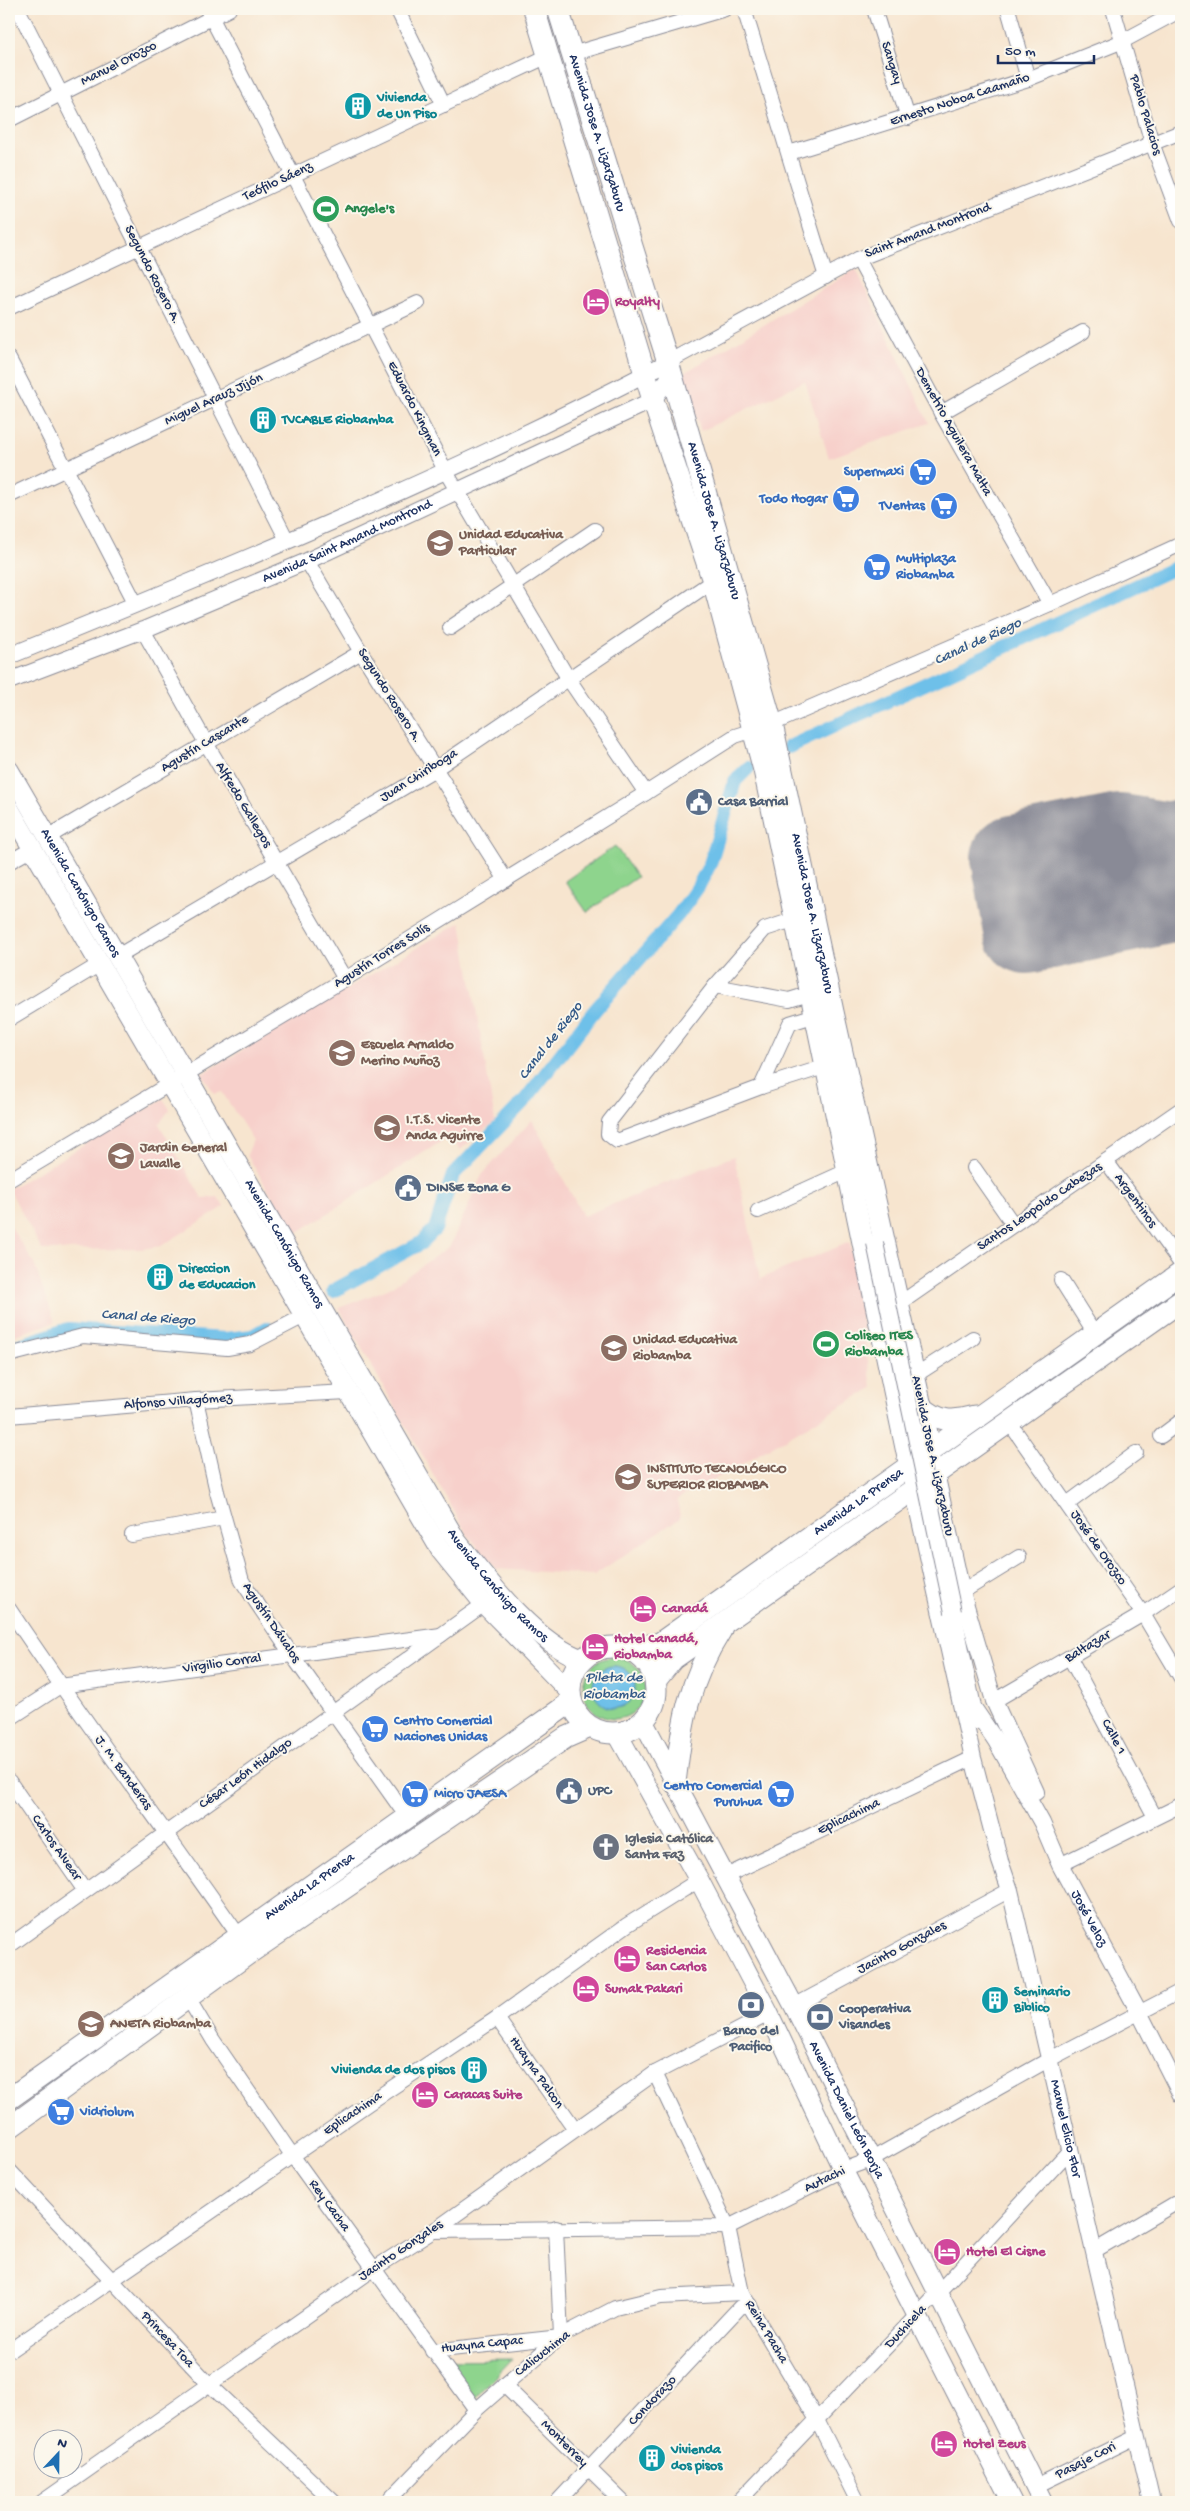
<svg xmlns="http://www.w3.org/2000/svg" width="1190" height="2511" font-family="'Gochi Hand',sans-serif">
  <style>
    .built { fill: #f7d0cb }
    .green { fill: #8ed48d; stroke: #548276 }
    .water { fill: #6ec0e9; stroke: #4478a4 }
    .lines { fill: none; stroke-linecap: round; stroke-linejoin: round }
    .canal { stroke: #6ec0e9; stroke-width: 14 }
    .runway { stroke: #898a96; stroke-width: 86 }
    .minor-casing { stroke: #898a96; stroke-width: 16 }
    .tertiary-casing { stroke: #898a96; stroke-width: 18 }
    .secondary-casing { stroke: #898a96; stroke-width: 21 }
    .primary-casing { stroke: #898a96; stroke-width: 23 }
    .minor { stroke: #fff; stroke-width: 14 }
    .tertiary { stroke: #fff; stroke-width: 16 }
    .secondary { stroke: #fff; stroke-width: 19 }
    .primary { stroke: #fff; stroke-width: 21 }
    .tertiary-bridge-casing { stroke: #898a96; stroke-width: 18; stroke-linecap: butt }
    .tertiary-bridge { stroke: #fff; stroke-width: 16 }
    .labels { text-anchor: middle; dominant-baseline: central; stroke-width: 4; stroke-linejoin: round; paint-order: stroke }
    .street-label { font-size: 14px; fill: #1b2f5e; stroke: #fbf7ec }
    .culture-label { font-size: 14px; font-weight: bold; fill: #0d838f; stroke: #fbf7ec; text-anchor: start }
    .leisure-label { font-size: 14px; font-weight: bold; fill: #27864d; stroke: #fbf7ec; text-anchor: start }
    .hotel-label { font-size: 14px; font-weight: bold; fill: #b23c85; stroke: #fbf7ec; text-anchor: start }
    .shop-label { font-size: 14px; font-weight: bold; fill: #366cbe; stroke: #fbf7ec; text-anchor: end }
    .education-label { font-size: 14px; font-weight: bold; fill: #785e54; stroke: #fbf7ec; text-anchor: start }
    .service-label { font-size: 14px; font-weight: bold; fill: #4e5e75; stroke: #fbf7ec; text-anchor: start }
    .worship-label { font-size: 14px; font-weight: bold; fill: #5b616d; stroke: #fbf7ec; text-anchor: start }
    .water-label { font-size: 15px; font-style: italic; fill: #345a88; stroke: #fbf7ec }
  </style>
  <rect width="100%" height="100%" fill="#fbf7ec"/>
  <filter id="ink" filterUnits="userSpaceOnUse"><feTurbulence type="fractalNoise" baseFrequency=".02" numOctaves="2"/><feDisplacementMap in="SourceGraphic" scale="10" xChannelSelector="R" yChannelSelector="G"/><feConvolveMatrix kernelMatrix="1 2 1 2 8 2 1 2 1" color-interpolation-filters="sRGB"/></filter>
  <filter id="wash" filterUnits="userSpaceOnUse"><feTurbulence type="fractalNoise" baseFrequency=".0096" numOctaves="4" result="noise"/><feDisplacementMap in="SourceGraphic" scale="20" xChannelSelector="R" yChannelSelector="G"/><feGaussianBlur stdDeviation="1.12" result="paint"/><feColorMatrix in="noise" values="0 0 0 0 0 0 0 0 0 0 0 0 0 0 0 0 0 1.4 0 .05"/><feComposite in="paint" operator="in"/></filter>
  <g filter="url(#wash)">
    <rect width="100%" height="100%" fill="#f7e5cf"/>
    <g class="built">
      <polygon points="856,269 929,423 829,458 805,381 701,431 681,375"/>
      <polygon points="461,922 495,1121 460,1150 450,1136 295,1234 247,1155 253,1140 222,1092 215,1094 202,1074"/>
      <polygon points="163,1099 170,1109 159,1124 202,1198 218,1197 224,1207 161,1246 141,1249 42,1250 9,1189"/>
      <polygon points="532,1120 583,1216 734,1156 760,1279 850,1242 872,1388 730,1471 677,1499 680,1518 594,1575 497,1569 467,1534 339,1308 388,1289 450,1246 482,1175"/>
      <polygon points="9,1224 34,1264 55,1322 9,1337"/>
    </g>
    <g class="green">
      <polygon points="615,846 637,877 587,912 565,881"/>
      <circle cx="614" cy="1688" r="31"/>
      <polygon points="512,2359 473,2400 446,2360"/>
    </g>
    <circle class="water" cx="614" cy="1687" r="21"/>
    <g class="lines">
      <g class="canal">
        <polyline points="789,747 1181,565"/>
        <polyline points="333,1291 421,1243 435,1229 453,1175 525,1100 595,1010 678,915 698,887 710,864 735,781 748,768"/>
        <polyline points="9,1349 69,1329 225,1339 253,1336 267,1328"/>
      </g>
      <polyline class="runway" points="1181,842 1167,845 1120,837 1014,858 1027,931 1181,898"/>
    </g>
  </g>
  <g filter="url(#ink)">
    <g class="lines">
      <g class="minor-casing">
        <g id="minor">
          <polyline points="18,9 287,540"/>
          <polyline points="207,9 446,472 568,678 646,793"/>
          <polyline points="397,9 444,105"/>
          <polyline points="744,9 826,277"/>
          <polyline points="874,9 908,118"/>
          <polyline points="1008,9 1028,79"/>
          <polyline points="1113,9 1152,143 1181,221"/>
          <polyline points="572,54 725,9"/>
          <polyline points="9,120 229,9"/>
          <polyline points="789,153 1028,79 1123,41 1181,10"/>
          <polyline points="858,259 941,413 1050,604"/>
          <polyline points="9,308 548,56"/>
          <polyline points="9,359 136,604"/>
          <polyline points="668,362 858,259 1181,132"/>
          <polyline points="941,413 1083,332"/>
          <polyline points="9,496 418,303"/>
          <polyline points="307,561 361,652 506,880"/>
          <polyline points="450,628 595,530"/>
          <polyline points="143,630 206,743 345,979"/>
          <polyline points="48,837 361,652"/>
          <polyline points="9,862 32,849"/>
          <polyline points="796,919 765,929 715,986 609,1122 608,1134 617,1141 761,1087 827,1066"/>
          <polyline points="116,957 435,769 713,581"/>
          <polyline points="715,986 789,1000 819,991"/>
          <polyline points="9,1019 100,964"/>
          <polyline points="761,1087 790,1023 816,1015"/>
          <polyline points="1106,1161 1181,1264"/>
          <polyline points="974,1168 1013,1224"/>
          <polyline points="9,1180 345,979 646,793 735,736 772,724 1050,604 1181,544"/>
          <polyline points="758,1211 849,1170"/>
          <polyline points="1061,1280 1095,1334"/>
          <polyline points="899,1304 1181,1109"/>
          <polyline points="9,1355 83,1336 227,1348 250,1344 304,1316"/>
          <polyline points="914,1376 973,1338"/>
          <polyline points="196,1400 217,1492 242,1581 292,1655 407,1817"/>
          <polyline points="9,1416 196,1400 348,1392"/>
          <polyline points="1009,1422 1143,1614 1181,1678"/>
          <polyline points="1161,1436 1181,1421"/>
          <polyline points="1067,1504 1136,1453"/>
          <polyline points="132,1535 224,1518"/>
          <polyline points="962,1592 1019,1557"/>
          <path d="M9 1609C83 1720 163 1827 239 1936"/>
          <polyline points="1070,1658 1155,1817"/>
          <polyline points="994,1701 1143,1614 1181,1588"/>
          <polyline points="9,1719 60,1686 441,1635"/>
          <polyline points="9,1781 85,1891"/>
          <polyline points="1060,1865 1181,1805"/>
          <polyline points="726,1876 973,1758"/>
          <polyline points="9,1946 484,1604"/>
          <polyline points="188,1998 213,2040 292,2155 476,2410"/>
          <polyline points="794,2006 1010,1890"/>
          <polyline points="497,2018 575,2129"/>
          <polyline points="655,2073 728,2227 742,2293 817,2420 858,2502"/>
          <polyline points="9,2170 209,2384 334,2502"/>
          <polyline points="556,2228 561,2336"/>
          <polyline points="433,2231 728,2227 843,2170 870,2160 1050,2059 1181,1991"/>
          <polyline points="1094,2251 1181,2200"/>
          <polyline points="9,2351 369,2103 497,2018 627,1925 699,1880"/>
          <polyline points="432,2351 561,2337"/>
          <polyline points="504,2385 623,2502"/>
          <polyline points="1036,2486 1136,2437"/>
          <polyline points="42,2502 375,2268 433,2231 655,2073 769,2014"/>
          <polyline points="387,2502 476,2410 561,2336 615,2308 661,2297 742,2293"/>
          <polyline points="557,2502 740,2307 750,2305"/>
          <polyline points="738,2502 918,2314 1071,2149"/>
        </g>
      </g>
      <g class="tertiary-casing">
        <g id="tertiary">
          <path d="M9 656C232 566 455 474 668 362"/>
          <path id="s1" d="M9 681 143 630 307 561 653 400 671 375"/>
          <polyline points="934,1464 962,1592 994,1701 1036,1792"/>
          <path id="s2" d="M910 1467 913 1489 973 1758 1000 1861 1010 1890 1152 2502"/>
          <polyline points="953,1612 976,1721"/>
          <path id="s3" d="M975 1710 996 1741 1042 1823 1060 1865 1139 2012 1181 2095"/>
        </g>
      </g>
      <g class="secondary-casing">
        <g id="secondary">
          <path id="s4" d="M9 770 456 1540C487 1579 534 1643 582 1659"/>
          <polyline points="9,808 441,1551 484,1604 569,1691"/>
          <path id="s5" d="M643 1721 794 2006 1043 2502"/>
          <polyline points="617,1733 699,1880 769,2014 843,2170 1012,2502"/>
        </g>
      </g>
      <g class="primary-casing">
        <g id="primary">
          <polyline points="534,9 653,400 713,581 764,770 910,1467"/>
          <path id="s6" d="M558 9 668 362 772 724 833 1012 931 1451"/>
          <path d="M921 1406C940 1423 952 1422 975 1416"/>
          <circle cx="613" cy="1690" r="43"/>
          <path id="s7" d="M628 1649 660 1643 1181 1273"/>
          <polyline points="655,1681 673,1659 1181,1301"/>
          <path d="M675 1783C682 1723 688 1682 721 1630"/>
          <path id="s8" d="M9 2099 571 1702"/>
          <polyline points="9,2128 248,1954 565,1738 590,1727"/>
        </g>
      </g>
      <use href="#minor" class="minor"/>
      <use href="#tertiary" class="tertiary"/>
      <use href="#secondary" class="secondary"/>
      <use href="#primary" class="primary"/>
      <g class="tertiary-bridge-casing">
        <polyline id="tertiary-bridge" points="875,1243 953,1612"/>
      </g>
      <use href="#tertiary-bridge" class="tertiary-bridge"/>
    </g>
  </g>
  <defs>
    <g id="building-disc" transform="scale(1.4375)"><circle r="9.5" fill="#0f9aa8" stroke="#fbf7ec"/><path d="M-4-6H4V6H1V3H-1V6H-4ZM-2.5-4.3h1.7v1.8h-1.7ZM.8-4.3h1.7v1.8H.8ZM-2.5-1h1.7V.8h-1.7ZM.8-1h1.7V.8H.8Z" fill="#fff"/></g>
    <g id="stadium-disc" transform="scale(1.4375)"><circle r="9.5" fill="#2e9e5b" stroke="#fbf7ec"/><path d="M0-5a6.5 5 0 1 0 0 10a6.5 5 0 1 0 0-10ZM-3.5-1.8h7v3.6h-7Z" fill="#fff"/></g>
    <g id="hotel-disc" transform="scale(1.4375)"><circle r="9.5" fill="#d1479c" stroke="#fbf7ec"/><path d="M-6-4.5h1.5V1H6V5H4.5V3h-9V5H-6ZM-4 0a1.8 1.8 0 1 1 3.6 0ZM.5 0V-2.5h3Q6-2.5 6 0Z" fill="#fff"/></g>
    <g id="supermarket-disc" transform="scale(1.4375)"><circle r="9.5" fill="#3f7fe0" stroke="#fbf7ec"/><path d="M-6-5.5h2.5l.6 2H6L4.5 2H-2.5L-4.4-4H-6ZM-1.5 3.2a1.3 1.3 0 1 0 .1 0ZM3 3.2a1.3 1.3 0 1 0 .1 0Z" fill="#fff"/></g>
    <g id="school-disc" transform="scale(1.4375)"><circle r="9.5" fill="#8d6e63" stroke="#fbf7ec"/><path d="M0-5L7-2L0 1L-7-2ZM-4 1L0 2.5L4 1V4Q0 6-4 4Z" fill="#fff"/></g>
    <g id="civic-disc" transform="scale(1.4375)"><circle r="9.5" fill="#5c6f8a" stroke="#fbf7ec"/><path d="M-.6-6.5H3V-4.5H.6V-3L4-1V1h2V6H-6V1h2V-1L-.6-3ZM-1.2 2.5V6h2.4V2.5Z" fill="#fff"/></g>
    <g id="church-disc" transform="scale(1.4375)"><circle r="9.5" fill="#6b7280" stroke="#fbf7ec"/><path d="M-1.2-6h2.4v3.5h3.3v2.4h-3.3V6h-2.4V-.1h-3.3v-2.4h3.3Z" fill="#fff"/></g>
    <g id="bank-disc" transform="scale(1.4375)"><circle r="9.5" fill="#5c6f8a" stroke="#fbf7ec"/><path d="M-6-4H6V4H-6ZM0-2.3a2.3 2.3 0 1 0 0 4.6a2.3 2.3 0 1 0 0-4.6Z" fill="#fff"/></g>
  </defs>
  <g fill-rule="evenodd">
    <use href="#building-disc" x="358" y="106"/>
    <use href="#stadium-disc" x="326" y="209"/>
    <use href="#hotel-disc" x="596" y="302"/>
    <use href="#building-disc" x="263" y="420"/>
    <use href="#supermarket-disc" x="923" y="472"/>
    <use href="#supermarket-disc" x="846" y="499"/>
    <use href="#supermarket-disc" x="944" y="506"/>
    <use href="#school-disc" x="440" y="543"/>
    <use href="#supermarket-disc" x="877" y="567"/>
    <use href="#civic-disc" x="699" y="802"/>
    <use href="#school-disc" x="342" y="1053"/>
    <use href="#school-disc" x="387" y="1128"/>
    <use href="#school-disc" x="121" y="1156"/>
    <use href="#civic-disc" x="408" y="1188"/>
    <use href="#building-disc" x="160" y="1277"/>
    <use href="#stadium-disc" x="826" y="1344"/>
    <use href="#school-disc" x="614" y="1348"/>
    <use href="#school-disc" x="628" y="1477"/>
    <use href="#hotel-disc" x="643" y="1609"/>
    <use href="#hotel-disc" x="595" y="1647"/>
    <use href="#supermarket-disc" x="375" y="1729"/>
    <use href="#civic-disc" x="569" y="1791"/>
    <use href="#supermarket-disc" x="415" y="1794"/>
    <use href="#supermarket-disc" x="781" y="1794"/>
    <use href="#church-disc" x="606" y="1847"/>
    <use href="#hotel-disc" x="627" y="1959"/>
    <use href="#hotel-disc" x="586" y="1989"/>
    <use href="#building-disc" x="995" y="2000"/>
    <use href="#bank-disc" x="751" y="2005"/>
    <use href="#bank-disc" x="820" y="2017"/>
    <use href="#school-disc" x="91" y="2024"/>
    <use href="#building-disc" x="474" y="2070"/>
    <use href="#hotel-disc" x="425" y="2095"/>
    <use href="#supermarket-disc" x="61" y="2112"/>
    <use href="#hotel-disc" x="947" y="2252"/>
    <use href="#hotel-disc" x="944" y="2444"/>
    <use href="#building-disc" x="652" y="2458"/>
  </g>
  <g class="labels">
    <g class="street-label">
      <text transform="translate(891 63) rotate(72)">Sangay</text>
      <text transform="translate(119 64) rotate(-27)">Manuel Orozco</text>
      <text transform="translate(960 100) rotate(-18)">Ernesto Noboa Caamaño</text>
      <text transform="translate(1145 115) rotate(73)">Pablo Palacios</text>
      <text stroke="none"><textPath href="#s6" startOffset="130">Avenida Jose A. Lizarzaburu</textPath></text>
      <text transform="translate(278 182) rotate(-25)">Teófilo Sáenz</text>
      <text transform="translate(928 231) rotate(-21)">Saint Amand Montrond</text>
      <text transform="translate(152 275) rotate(63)">Segundo Rosero A.</text>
      <text transform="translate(214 400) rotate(-25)">Miguel Arauz Jijón</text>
      <text transform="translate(414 409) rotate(63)">Eduardo Kingman</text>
      <text transform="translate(953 432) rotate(61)">Demetrio Aguilera Malta</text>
      <text stroke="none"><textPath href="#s6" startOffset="535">Avenida Jose A. Lizarzaburu</textPath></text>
      <text stroke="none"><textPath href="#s1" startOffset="366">Avenida Saint Amand Montrond</textPath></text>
      <text transform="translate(389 696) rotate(58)">Segundo Rosero A.</text>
      <text transform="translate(205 744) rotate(-31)">Agustín Cascante</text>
      <text transform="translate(419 776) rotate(-32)">Juan Chiriboga</text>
      <text transform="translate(243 805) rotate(59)">Alfredo Gallegos</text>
      <text stroke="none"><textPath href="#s4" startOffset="142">Avenida Canónigo Ramos</textPath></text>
      <text stroke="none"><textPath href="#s6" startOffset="940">Avenida Jose A. Lizarzaburu</textPath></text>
      <text transform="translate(382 956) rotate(-32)">Agustín Torres Solís</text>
      <text transform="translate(1135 1201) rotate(54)">Argentinos</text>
      <text transform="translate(1040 1207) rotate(-34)">Santos Leopoldo Cabezas</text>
      <text stroke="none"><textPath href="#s4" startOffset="548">Avenida Canónigo Ramos</textPath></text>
      <text transform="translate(178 1402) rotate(-4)">Alfonso Villagómez</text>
      <text transform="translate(932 1456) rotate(78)">Avenida Jose A. Lizarzaburu</text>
      <text stroke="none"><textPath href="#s7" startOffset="276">Avenida La Prensa</textPath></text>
      <text transform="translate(1098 1548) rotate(55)">José de Orozco</text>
      <text stroke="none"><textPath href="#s4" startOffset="952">Avenida Canónigo Ramos</textPath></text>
      <text transform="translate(271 1623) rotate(56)">Agustín Dávalos</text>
      <text transform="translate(1088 1647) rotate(-31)">Baltazar</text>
      <text transform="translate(222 1664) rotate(-8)">Virgilio Corral</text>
      <text transform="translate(1113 1737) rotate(62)">Calle 1</text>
      <text transform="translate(123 1773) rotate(54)">J. M. Banderas</text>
      <text transform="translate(246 1774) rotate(-36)">César León Hidalgo</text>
      <text transform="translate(849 1817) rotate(-26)">Eplicachima</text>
      <text transform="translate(56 1848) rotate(55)">Carlos Alvear</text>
      <text stroke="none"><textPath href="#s8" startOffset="368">Avenida La Prensa</textPath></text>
      <text stroke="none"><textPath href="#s3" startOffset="238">José Veloz</textPath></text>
      <text transform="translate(902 1948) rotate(-28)">Jacinto Gonzales</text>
      <text transform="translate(536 2073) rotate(55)">Huayna Palcon</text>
      <text stroke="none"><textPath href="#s5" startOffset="439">Avenida Daniel León Borja</textPath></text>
      <text transform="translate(353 2114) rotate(-34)">Eplicachima</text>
      <text stroke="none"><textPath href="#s2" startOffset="680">Manuel Elicio Flor</textPath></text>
      <text transform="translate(825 2180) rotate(-26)">Autachi</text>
      <text transform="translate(329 2206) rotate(54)">Rey Cacha</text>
      <text transform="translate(401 2251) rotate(-34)">Jacinto Gonzales</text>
      <text transform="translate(906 2327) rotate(-47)">Duchicela</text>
      <text transform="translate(766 2332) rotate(59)">Reina Pacha</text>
      <text transform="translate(167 2340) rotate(47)">Princesa Toa</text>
      <text transform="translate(482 2345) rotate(-6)">Huayna Capac</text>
      <text transform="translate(543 2354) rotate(-38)">Calicuchima</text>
      <text transform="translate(653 2401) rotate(-47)">Condorazo</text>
      <text transform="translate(564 2444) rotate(45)">Monterrey</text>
      <text transform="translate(1086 2461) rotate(-27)">Pasaje Cori</text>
    </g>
    <g class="culture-label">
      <text x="377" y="98">Vivienda<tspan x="377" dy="16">de Un Piso</tspan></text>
      <text x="282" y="420">TVCABLE Riobamba</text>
      <text x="179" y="1269">Direccion<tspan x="179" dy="16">de Educacion</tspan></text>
      <text x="1014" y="1992">Seminario<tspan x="1014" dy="16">Biblico</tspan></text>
      <text x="455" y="2070" text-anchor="end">Vivienda de dos pisos</text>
      <text x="671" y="2450">Vivienda<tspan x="671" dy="16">dos pisos</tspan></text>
    </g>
    <g class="leisure-label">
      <text x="345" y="209">Angele's</text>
      <text x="845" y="1336">Coliseo ITES<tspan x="845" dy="16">Riobamba</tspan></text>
    </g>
    <g class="hotel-label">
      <text x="615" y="302">Royalty</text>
      <text x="662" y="1609">Canadá</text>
      <text x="614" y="1639">Hotel Canadá,<tspan x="614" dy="16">Riobamba</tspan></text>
      <text x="646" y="1951">Residencia<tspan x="646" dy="16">San Carlos</tspan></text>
      <text x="605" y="1989">Sumak Pakari</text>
      <text x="444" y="2095">Caracas Suite</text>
      <text x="966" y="2252">Hotel El Cisne</text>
      <text x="963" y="2444">Hotel Zeus</text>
    </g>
    <g class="shop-label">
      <text x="904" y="472">Supermaxi</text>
      <text x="827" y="499">Todo Hogar</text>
      <text x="925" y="506">TVentas</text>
      <text x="896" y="559" text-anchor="start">Multiplaza<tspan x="896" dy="16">Riobamba</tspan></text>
      <text x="394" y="1721" text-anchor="start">Centro Comercial<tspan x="394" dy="16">Naciones Unidas</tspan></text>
      <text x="762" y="1786">Centro Comercial<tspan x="762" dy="16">Puruhua</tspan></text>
      <text x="434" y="1794" text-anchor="start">Micro JAESA</text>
      <text x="80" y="2112" text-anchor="start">Vidriolum</text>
    </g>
    <g class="education-label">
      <text x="459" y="535">Unidad Educativa<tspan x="459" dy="16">Particular</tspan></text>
      <text x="361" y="1045">Escuela Arnaldo<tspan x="361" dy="16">Merino Muñoz</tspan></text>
      <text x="406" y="1120">I.T.S. Vicente<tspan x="406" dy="16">Anda Aguirre</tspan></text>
      <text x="140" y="1148">Jardin General<tspan x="140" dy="16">Lavalle</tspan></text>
      <text x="633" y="1340">Unidad Educativa<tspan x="633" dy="16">Riobamba</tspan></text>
      <text x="647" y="1469">INSTITUTO TECNOLÓGICO<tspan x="647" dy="16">SUPERIOR RIOBAMBA</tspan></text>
      <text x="110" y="2024">ANETA Riobamba</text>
    </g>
    <g class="service-label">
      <text x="718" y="802">Casa Barrial</text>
      <text x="427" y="1188">DINSE Zona G</text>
      <text x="588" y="1791">UPC</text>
      <text x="839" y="2009">Cooperativa<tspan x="839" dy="16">Visandes</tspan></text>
      <text x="751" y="2031" text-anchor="middle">Banco del<tspan x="751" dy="16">Pacifico</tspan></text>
    </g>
    <g class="worship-label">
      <text x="625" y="1839">Iglesia Católica<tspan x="625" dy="16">Santa Faz</tspan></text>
    </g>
    <g class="water-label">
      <text transform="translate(978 642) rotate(-25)">Canal de Riego</text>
      <text transform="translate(551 1041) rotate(-52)">Canal de Riego</text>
      <text transform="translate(148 1318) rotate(4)">Canal de Riego</text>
      <text x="614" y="1678">Pileta de<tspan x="614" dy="17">Riobamba</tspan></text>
    </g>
  </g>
  <rect width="1190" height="2511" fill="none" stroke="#fbf7ec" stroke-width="30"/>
  <g transform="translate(58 2454) rotate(22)"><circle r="24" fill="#fbf7ec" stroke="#a1a7b3"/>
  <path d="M0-4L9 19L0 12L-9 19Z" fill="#1f6fb2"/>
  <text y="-8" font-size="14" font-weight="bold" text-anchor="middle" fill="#1b2f5e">N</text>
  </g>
  <path d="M998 55v8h96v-8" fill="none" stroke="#1b2f5e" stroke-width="2.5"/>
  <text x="1005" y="55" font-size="15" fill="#1b2f5e" stroke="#fbf7ec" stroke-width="4" paint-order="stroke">50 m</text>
</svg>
